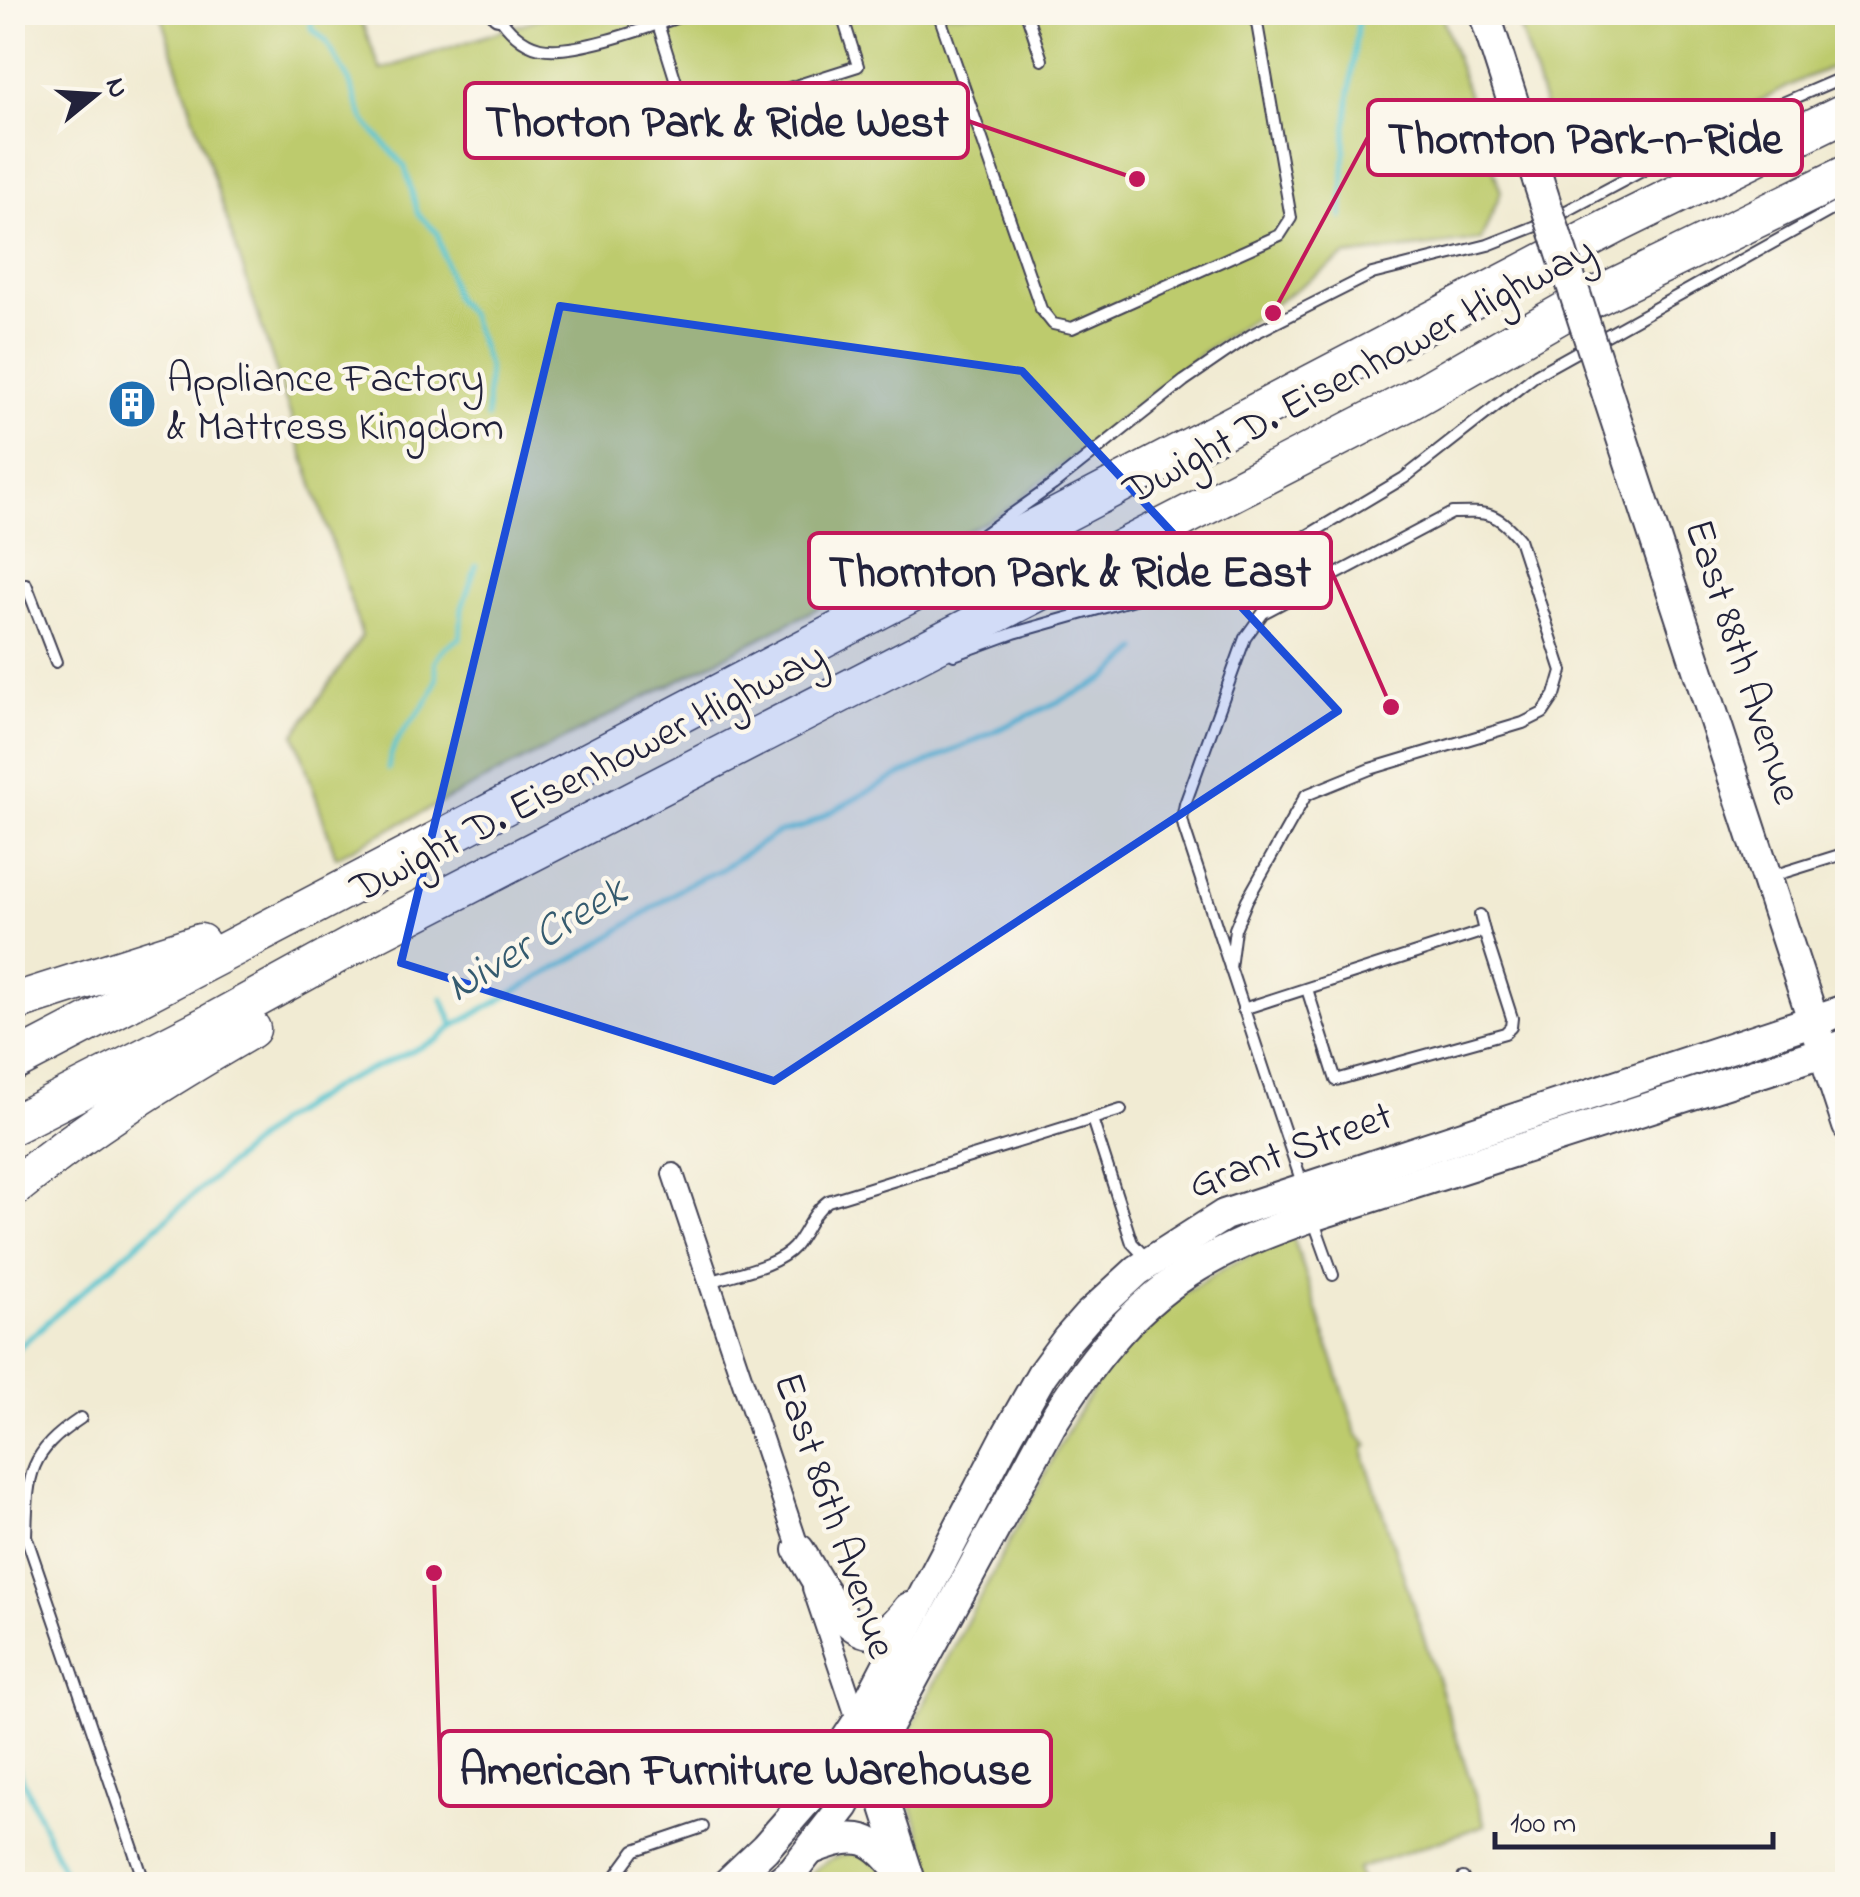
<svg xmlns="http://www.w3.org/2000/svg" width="1860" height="1897" font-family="'Indie Flower',sans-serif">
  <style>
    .green { fill: #bdcb6d; stroke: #707654; stroke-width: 2.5 }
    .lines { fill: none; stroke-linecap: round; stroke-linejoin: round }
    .stream { stroke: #57c4cf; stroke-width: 5 }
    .lane-casing { stroke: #414052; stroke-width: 14 }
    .street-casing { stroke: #414052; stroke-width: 24 }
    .secondary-casing { stroke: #414052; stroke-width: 34 }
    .highway-casing { stroke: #414052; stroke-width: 41 }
    .lane { stroke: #fff; stroke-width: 10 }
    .street { stroke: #fff; stroke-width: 20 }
    .secondary { stroke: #fff; stroke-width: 30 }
    .highway { stroke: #fff; stroke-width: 38 }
    .secondary-bridge-casing { stroke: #414052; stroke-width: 34; stroke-linecap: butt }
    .secondary-bridge { stroke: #fff; stroke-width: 30 }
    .marked { fill: #1d4ed8; fill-opacity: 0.2; stroke: #1d4ed8; stroke-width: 8; stroke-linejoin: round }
    .labels { text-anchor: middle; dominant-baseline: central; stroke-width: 9; stroke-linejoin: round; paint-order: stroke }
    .street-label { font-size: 42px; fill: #22223b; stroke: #fbf7ec }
    .poi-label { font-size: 42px; fill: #22223b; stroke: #fbf7ec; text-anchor: start }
    .water-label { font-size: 45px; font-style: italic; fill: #355b6f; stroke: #fbf7ec }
    .leader { fill: none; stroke: #c2185b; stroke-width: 4 }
    .callout-dot { fill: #c2185b; stroke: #fbf7ec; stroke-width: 4 }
    .callout { fill: #fbf7ec; stroke: #c2185b; stroke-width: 4 }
    .callout-label { font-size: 45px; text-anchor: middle; font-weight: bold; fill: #22223b }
  </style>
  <rect width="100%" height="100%" fill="#fbf7ec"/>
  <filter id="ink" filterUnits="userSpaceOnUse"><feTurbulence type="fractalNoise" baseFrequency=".01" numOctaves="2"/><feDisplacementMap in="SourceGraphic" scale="20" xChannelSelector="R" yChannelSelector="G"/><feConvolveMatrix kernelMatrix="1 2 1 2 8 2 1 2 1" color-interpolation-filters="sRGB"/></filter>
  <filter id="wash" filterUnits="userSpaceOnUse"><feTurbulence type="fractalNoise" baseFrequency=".0048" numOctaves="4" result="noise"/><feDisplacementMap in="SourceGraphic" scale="40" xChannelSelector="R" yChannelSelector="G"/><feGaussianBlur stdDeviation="2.25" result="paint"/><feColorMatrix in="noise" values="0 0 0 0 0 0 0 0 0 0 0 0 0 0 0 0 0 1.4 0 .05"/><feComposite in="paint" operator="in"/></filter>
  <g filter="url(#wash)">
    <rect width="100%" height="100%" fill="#f1ebd3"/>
    <g class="green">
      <polygon points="160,13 358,13 381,70 556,13 1441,13 1501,192 1481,240 1345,256 1202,353 1002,513 336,857 295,734 362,636"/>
      <polygon points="1515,13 1847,13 1847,61 1805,78 1609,178 1583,164 1565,171"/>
      <polygon points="1289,1237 1294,1239 1357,1434 1368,1445 1364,1448 1365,1458 1485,1825 1357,1869 1361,1884 937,1884 900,1771 899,1751 1070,1426 1104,1371 1156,1315 1180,1296 1229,1265"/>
      <path d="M859 1852 883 1868 890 1884H802C818 1864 833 1854 859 1852Z"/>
    </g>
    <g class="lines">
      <g class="stream">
        <polyline points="311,12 311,28 326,41 349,81 364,120 405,167 418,214 437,232 455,299 469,314 488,366 487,418"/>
        <polyline points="1342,218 1346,127 1359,12"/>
        <path d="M388 769C393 726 427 717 436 681 439 672 432 667 437 658 441 649 452 643 460 638L462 608 476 566"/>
        <polyline points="442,998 454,1026"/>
        <polyline points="12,1353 277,1122 340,1083 439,1039 454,1026 599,944 688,884 720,870 777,833 803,827 890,780 1094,685 1108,677 1138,650"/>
        <polyline points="12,1755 69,1884"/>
      </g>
    </g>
  </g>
  <g filter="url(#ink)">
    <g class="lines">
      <g class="lane-casing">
        <g id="lane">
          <polyline points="938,12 1041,309 1053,324 1072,328 1280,235 1291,218 1255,12"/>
          <polyline points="1026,12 1042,60"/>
          <path d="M498 14C507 29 522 44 540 48 574 56 658 24 693 12"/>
          <polyline points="658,24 688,120 858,66 841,12"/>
          <polyline points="974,541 1053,485 1184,381 1251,335 1372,274 1488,245 1544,223 1713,133 1848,75"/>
          <polyline points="12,587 26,584 56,662"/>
          <polyline points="954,655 1014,633 1211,577 1305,537 1404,478 1537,374 1848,201"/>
          <polyline points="1769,877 1843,854"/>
          <path d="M1230 968 1235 929 1247 900 1306 795 1370 769 1523 723 1543 713 1555 695 1562 671 1519 539C1496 511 1487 512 1452 513L1263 613 1245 638 1185 804 1182 819 1185 831C1224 950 1263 1068 1303 1186"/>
          <polyline points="1307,989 1336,1080 1505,1033 1511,1027 1512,1018 1484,931"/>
          <polyline points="1243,1009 1484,931 1480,915"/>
          <polyline points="1092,1119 1132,1243 1148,1260"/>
          <polyline points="1314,1222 1333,1275"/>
          <path d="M710 1282C735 1273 776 1267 794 1247 807 1231 811 1213 828 1201L1121 1110"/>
          <path d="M81 1418C27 1454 28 1475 26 1536L145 1884"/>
          <polyline points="610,1884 635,1850 703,1827"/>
          <polyline points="1463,1884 1463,1878"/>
        </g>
      </g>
      <g class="street-casing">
        <g id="street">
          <polyline points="498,12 498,14"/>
          <polyline points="673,1174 803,1561"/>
          <polyline points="813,1588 858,1722"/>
        </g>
      </g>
      <g class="secondary-casing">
        <g id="secondary">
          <polyline points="1484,12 1538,180"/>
          <polyline points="1602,377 1848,1126"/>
          <path d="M799 1550C815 1575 848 1649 886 1630 895 1626 902 1616 909 1608"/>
          <polyline points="867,1748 911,1884"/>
          <path d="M812 1849C858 1830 874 1835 903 1876"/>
          <polyline points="727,1884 765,1848 806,1801 858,1722 1008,1434 1042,1374 1067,1340 1088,1316 1138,1270 1224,1215 1848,1009"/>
          <path d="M777 1884 793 1871 844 1806 1050 1426C1086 1367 1128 1311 1187 1273 1224 1248 1270 1231 1312 1216L1848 1044"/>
        </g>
      </g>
      <g class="highway-casing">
        <g id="highway">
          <polyline points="12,1003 200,943"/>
          <polyline points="12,1063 1619,223 1848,111"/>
          <polyline points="12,1125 206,1026 377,932 1409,401 1566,311 1848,174"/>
          <path d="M12 1189C86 1128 168 1077 251 1029"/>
        </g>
      </g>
      <use href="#lane" class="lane"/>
      <use href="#street" class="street"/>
      <use href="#secondary" class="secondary"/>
      <use href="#highway" class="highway"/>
      <g class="secondary-bridge-casing">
        <polyline id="secondary-bridge" points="1538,180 1602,377"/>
      </g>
      <use href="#secondary-bridge" class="secondary-bridge"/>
    </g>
  </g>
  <path class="marked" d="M560 306 1022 371 1338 711 774 1081 401 963Z"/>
  <defs>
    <g id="building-disc" transform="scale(2.5)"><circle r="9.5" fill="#1f6fb2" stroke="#fbf7ec"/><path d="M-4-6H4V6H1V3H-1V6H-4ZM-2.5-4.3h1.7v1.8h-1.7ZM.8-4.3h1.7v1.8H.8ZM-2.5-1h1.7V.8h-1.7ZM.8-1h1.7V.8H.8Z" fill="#fff"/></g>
  </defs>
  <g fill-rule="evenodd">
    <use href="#building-disc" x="132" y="404"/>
  </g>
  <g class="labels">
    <g class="street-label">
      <text transform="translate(1360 372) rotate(-28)">Dwight D. Eisenhower Highway</text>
      <text transform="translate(1741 662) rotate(72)">East 88th Avenue</text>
      <text transform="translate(589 774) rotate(-27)">Dwight D. Eisenhower Highway</text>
      <text transform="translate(1291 1152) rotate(-20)">Grant Street</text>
      <text transform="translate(833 1516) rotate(71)">East 86th Avenue</text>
    </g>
    <g class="poi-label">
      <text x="167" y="380">Appliance Factory<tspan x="167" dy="48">&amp; Mattress Kingdom</tspan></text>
    </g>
    <g class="water-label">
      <text transform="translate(537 941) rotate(-31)">Niver Creek</text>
    </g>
  </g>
  <path class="leader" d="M1137 179L968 121M1273 313L1368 137M1391 707L1331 570M434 1573L440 1769"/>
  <g class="callout-dot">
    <circle cx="1137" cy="179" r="10"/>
    <circle cx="1273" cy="313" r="10"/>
    <circle cx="1391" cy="707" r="10"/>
    <circle cx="434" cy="1573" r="10"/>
  </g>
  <g class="callout">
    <rect x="465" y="83" width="503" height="75" rx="10"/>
    <rect x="1368" y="100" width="434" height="75" rx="10"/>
    <rect x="809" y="533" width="522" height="75" rx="10"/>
    <rect x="440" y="1731" width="611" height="75" rx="10"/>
  </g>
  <g class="callout-label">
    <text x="717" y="136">Thorton Park &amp; Ride West</text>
    <text x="1585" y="153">Thornton Park-n-Ride</text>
    <text x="1070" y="586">Thornton Park &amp; Ride East</text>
    <text x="745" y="1784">American Furniture Warehouse</text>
  </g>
  <rect width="1860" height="1897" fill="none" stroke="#fbf7ec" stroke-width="50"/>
  <g transform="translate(95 95) rotate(72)" stroke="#fbf7ec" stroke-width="8" paint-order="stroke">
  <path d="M0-8L18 38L0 25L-18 38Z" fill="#22223b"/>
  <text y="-15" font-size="28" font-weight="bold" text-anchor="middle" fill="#22223b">N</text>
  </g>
  <path d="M1495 1832v15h278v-15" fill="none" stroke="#22223b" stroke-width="5"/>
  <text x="1510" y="1832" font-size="30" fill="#22223b" stroke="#fbf7ec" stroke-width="8" paint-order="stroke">100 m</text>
</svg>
